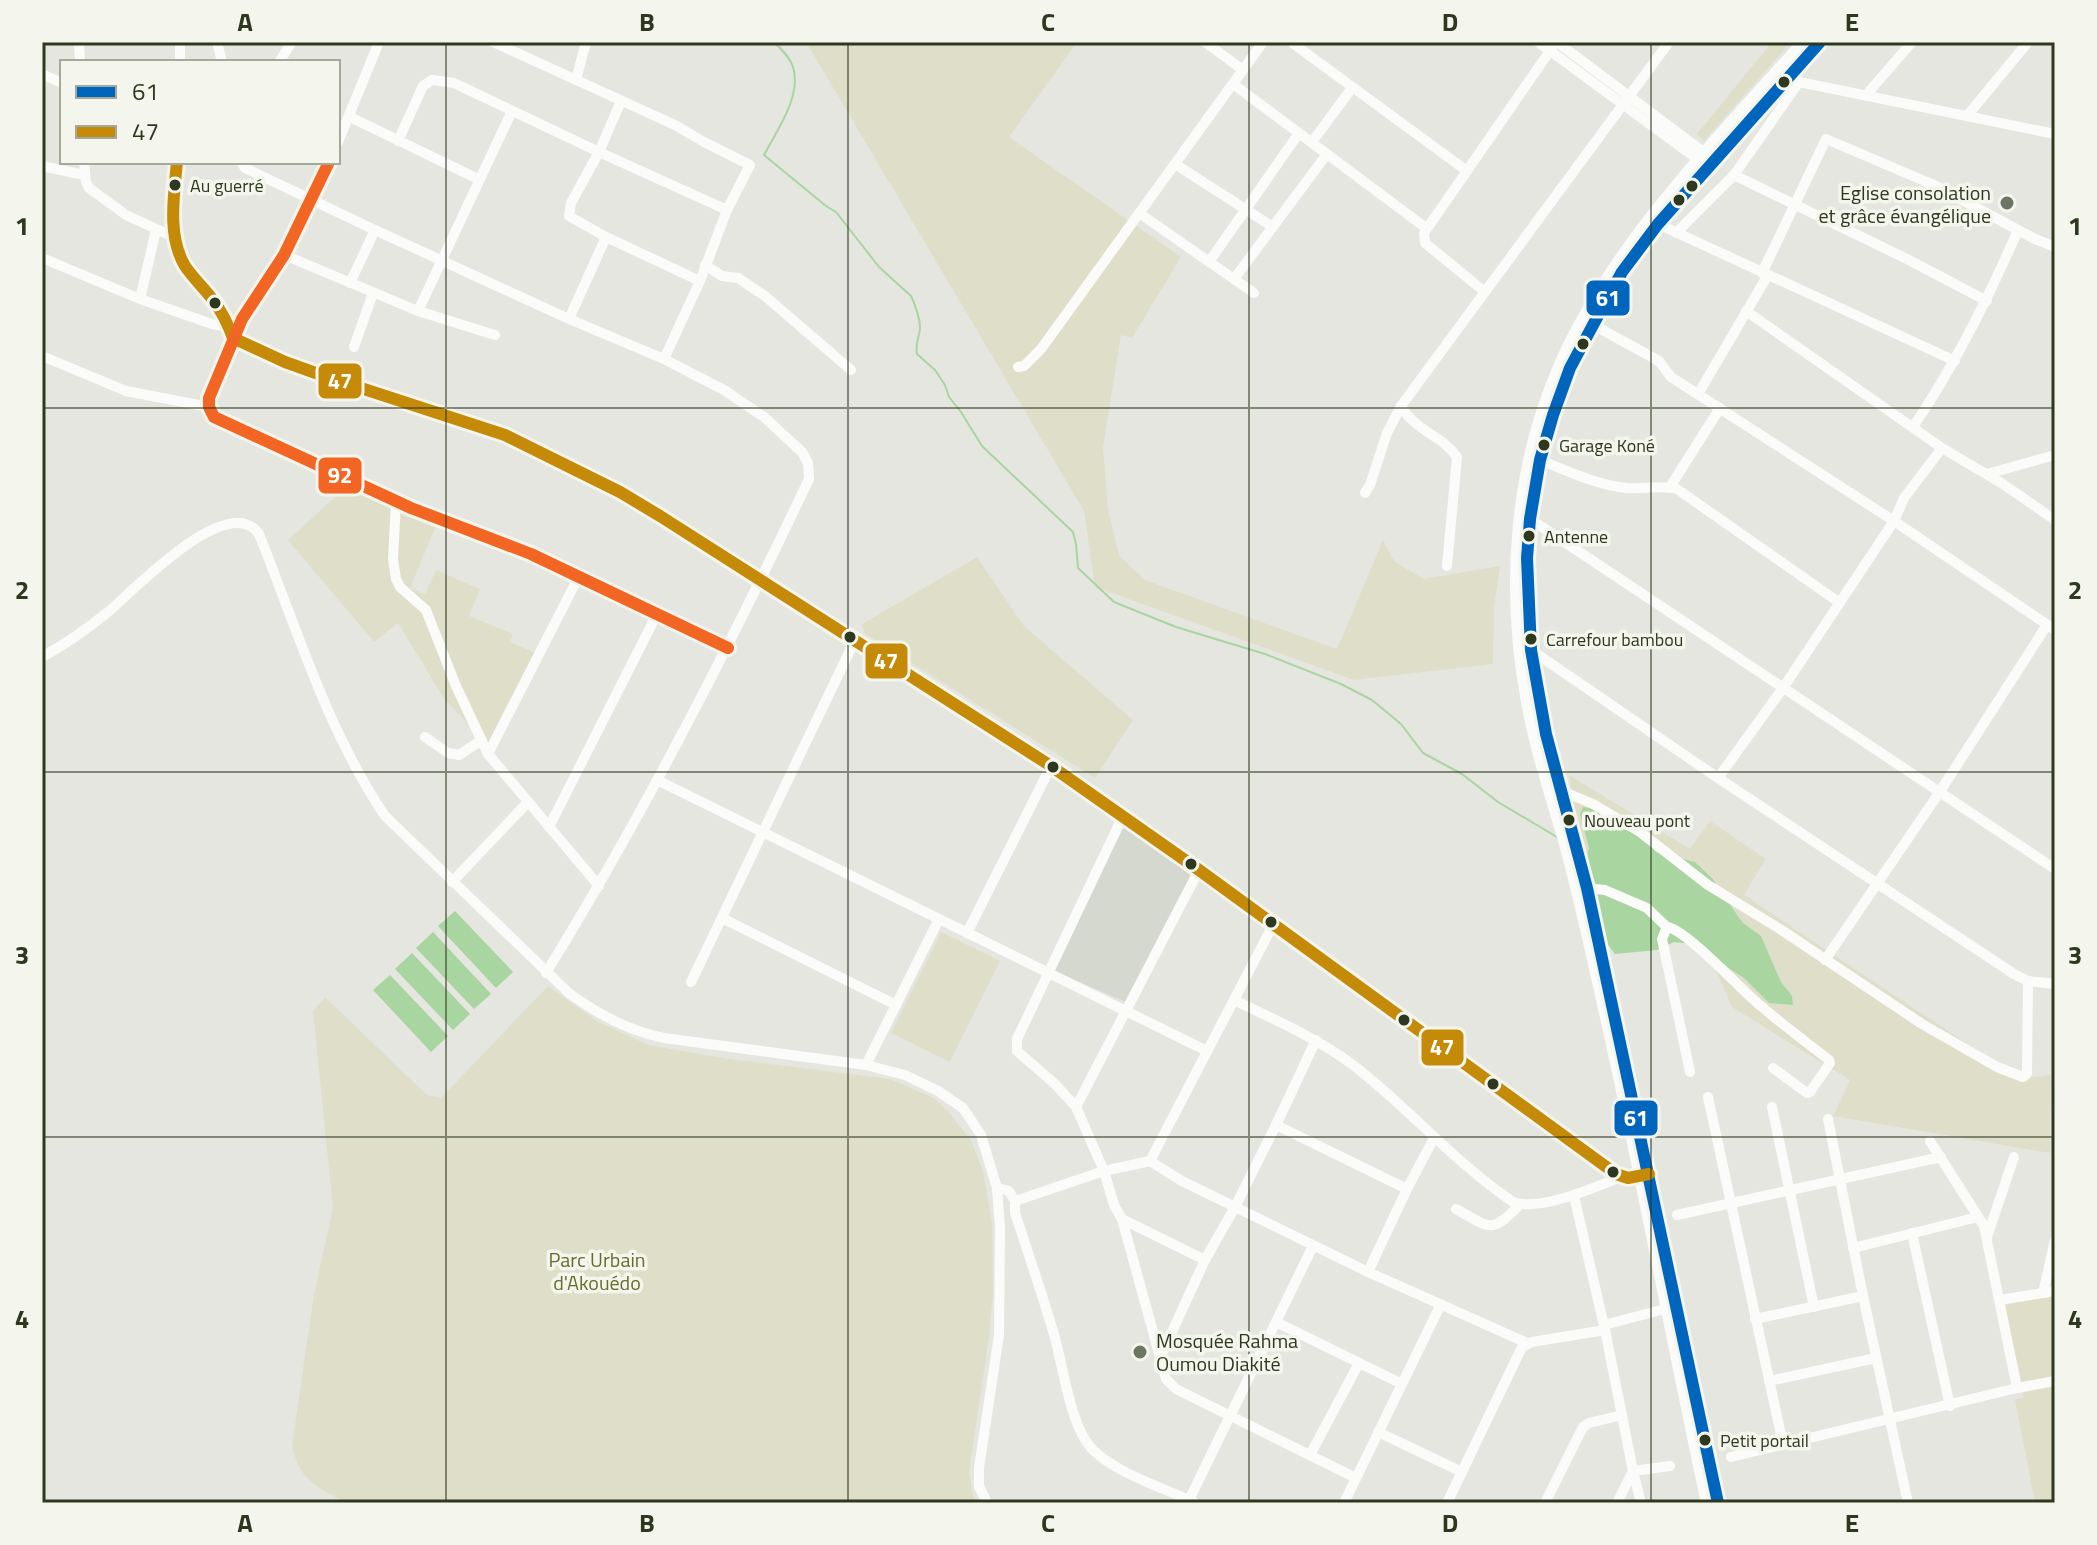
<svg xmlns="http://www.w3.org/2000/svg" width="2097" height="1545" font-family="'Titillium Web',sans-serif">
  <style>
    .built { fill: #d5d8ce }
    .green { fill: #dfdfc9 }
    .water { fill: #a8d5a0 }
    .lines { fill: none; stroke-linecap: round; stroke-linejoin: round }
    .stream { stroke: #a8d5a0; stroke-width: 2 }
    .minor { stroke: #fbfbfa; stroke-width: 10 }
    .bus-1-casing { stroke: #f4f6ed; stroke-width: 18 }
    .bus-2-casing { stroke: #f4f6ed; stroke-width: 18 }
    .bus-3-casing { stroke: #f4f6ed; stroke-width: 18 }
    .bus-1 { stroke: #0065bd; stroke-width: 12 }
    .bus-2 { stroke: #c48a08; stroke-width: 12 }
    .bus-3 { stroke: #f26522; stroke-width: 12 }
    .grid { fill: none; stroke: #2d381f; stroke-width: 2; stroke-opacity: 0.55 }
    .bus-dot { fill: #2d381f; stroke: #f4f6ed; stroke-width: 3 }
    .poi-dot { fill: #6d7563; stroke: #f4f6ed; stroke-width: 3 }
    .labels { text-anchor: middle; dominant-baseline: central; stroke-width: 7; stroke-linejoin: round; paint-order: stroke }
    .bus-label { font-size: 18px; fill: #2d381f; stroke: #f4f6ed; text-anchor: start }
    .poi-label { font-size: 20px; fill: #2d381f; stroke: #f4f6ed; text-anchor: end }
    .park-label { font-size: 20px; fill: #676e2a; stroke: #f4f6ed }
    .line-badge { stroke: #f4f6ed; stroke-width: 3 }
    .badge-label { font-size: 22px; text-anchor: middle; font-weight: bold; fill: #fff }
    .neatline { fill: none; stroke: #2d381f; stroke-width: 3 }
    .grid-label { font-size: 26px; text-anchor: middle; font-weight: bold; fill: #2d381f }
  </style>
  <rect width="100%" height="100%" fill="#e5e6e0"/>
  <polygon class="built" points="1123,822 1193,874 1126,1002 1054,971"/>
  <g class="green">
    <polygon points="806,42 1077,42 1009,137 1181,257 1132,338 1121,335 1103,448 1108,509 1119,555 1145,580 1337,649 1383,540 1395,562 1424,579 1500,566 1494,608 1493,664 1354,680 1095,587 1084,511"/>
    <polygon points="1772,42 1791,42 1704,141 1697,134"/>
    <polygon points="348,485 380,502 436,526 410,588 425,594 436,570 480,589 469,616 513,634 510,642 536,653 491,747 445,700 398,623 374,642 288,540"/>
    <polygon points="977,557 1024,626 1133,720 1095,778 865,634 862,624"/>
    <polygon points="1569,775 1690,849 1710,821 1766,859 1744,895 2020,1079 2051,1075 2050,1153 1833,1116 1850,1080 1732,1007 1709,955 1744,978 1769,1003 1793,1005 1792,996 1781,982 1761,936 1742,922 1714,879 1695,862 1656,852 1642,837 1580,814 1589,848 1584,867"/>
    <polygon points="941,932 1000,961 950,1062 891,1033"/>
    <path d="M548 986 597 1021 648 1045 729 1059 890 1079 934 1098 951 1115 971 1140 983 1171 992 1223 993 1294 989 1337 969 1472 973 1495 977 1503H345C315 1484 301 1483 292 1446L314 1294 333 1208 313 1011 325 997 427 1095 441 1098Z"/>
    <polygon points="2055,1295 2055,1503 2035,1503 2015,1400 2024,1397 2004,1305"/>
  </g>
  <g class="water">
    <polygon points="1583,807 1603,810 1642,837 1656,852 1695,862 1713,879 1742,922 1761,936 1781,982 1792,996 1793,1005 1769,1003 1744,978 1691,944 1674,942 1657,950 1615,954 1603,938 1584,867 1589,848 1580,814"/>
    <polygon points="455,911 513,972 496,988 438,926"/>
    <polygon points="433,932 491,994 474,1009 416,948"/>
    <polygon points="412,953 470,1014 453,1030 395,969"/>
    <polygon points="390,975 448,1036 431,1052 373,990"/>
  </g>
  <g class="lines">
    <path class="stream" d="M774 42C781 49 790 57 793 67 802 96 777 130 764 155L826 206 836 212 879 267 911 296C915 304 920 319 920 328 919 339 915 343 917 354L935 370 945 385 949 397 961 412 982 446 1073 532 1076 544 1078 568 1114 602 1176 627 1265 654 1341 684 1372 700 1401 724 1423 753 1462 774 1498 802 1557 837"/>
    <g class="minor">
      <polyline points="79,42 80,62"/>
      <polyline points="180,42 180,62"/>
      <polyline points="217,42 222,62"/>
      <polyline points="493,42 677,126 704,142 750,165 727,210 700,281 664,359"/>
      <polyline points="1205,42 1243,70"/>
      <polyline points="1291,42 1467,171"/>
      <polyline points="1538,42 1704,164"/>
      <polyline points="1557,42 1710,157"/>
      <polyline points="279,62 292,42"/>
      <polyline points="42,74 62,83"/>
      <polyline points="1784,75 1799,82 2055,134"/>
      <polyline points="576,80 586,42"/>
      <polyline points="1233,84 1426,228"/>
      <polyline points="1867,94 1912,42"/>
      <polyline points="621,101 599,152 571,203 569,216 606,237 700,281"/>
      <polyline points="1967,116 2028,42"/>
      <polyline points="350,117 478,179"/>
      <polyline points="398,141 423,86 432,80 454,83 599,152 727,210"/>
      <polyline points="338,142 379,42"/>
      <polyline points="1312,142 1352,88"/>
      <polyline points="84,162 86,182 89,188 126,215 176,238"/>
      <path d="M177 162C174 195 167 236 185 266 193 278 204 288 213 300 222 312 228 324 233 338L285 362 324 376 505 435 620 492 660 516 1051 766 1199 870 1616 1174 1628 1178 1649 1174"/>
      <path d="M241 162 245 168 268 179 375 230 569 319 664 359 724 390 764 417 802 452 808 463 809 479C729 648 644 814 546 973"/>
      <polyline points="329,162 284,255 242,319 209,398 209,407 214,417 411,508 531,554 728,648"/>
      <polyline points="1175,164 1273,227"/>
      <polyline points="42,166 84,175"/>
      <polyline points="1734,175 1909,260 1987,301"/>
      <polyline points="1139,213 1254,293"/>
      <polyline points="1658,224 1955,361"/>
      <polyline points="1676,233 1734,175 1799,82"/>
      <polyline points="284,255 418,311 495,335"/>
      <polyline points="42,258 140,299 212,324 229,327"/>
      <polyline points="1209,262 1299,133"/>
      <polyline points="705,265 722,276 738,278 765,296 851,370"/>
      <polyline points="1762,273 1826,139 1934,185 2035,239 2055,247"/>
      <polyline points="1234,279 1327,154"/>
      <polyline points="350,283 375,230"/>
      <polyline points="1485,292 1425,243 1424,233 1556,42"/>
      <polyline points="140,299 156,230"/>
      <polyline points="418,311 512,111"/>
      <polyline points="1746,311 1942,448 2003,484 2055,520"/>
      <polyline points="569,319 606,237"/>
      <polyline points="1588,322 1659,361 1671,377 1894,521 2055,630"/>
      <polyline points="354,347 373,293"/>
      <polyline points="42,356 126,391 209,407"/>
      <polyline points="1018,367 1024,366 1041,349 1263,42"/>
      <polyline points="1698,394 1768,275"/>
      <path d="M1401 406C1414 430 1443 436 1457 457L1447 566"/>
      <path d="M1913 427C1955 365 1988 299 2018 230"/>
      <path d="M1535 458C1565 470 1593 484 1626 488 1643 489 1661 485 1677 489L1840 603"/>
      <polyline points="1987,474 2055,455"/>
      <polyline points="1670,487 1720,408"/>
      <polyline points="1365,493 1370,485 1387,433 1401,406 1669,42"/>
      <polyline points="396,502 393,559 396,579 400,587 426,610 456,686 488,754"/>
      <polyline points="1530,519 2055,869"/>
      <polyline points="579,576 488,754 599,886"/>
      <polyline points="1527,650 1531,650 1718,778 2014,974 2028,981 2055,984"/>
      <path d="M42 657C66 644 87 629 108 612 133 591 228 490 259 534 297 629 327 730 385 816L570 994C599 1015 629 1031 664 1038L866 1065 905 1075 938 1091 963 1108 981 1135 997 1188 1000 1228 999 1335 979 1468V1486L987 1503"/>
      <polyline points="425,737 448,753 459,755 482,740"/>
      <polyline points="1718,778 1783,688 1894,521 1904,498 1942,448"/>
      <polyline points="657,780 1207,1051"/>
      <polyline points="1562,791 1593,804 1640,832 1708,885 1780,929 1922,1024 1997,1067 2023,1077 2027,1074 2028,981"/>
      <polyline points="1123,816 1017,1039 1017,1051 1055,1084 1076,1107 1104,1171 1114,1205 1122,1219 1166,1379 1176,1389 1356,1478"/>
      <polyline points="549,827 657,614"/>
      <polyline points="452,882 528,802"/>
      <polyline points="1587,888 1605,890 1647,908 1667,927"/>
      <polyline points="722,918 896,1005"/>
      <polyline points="967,933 1051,766"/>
      <polyline points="1825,960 1939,793 2047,625"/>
      <polyline points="691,982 855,640"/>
      <path d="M1234 1000C1275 1020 1317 1038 1353 1065 1409 1108 1455 1163 1513 1202 1539 1212 1596 1187 1621 1177"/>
      <polyline points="866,1065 939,919"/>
      <path d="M1690 1072 1662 939 1667 927C1687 930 1741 990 1761 1006 1783 1025 1806 1042 1829 1060L1830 1063 1810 1092 1807 1093 1773 1068"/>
      <polyline points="1708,1097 1783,1444"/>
      <polyline points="1076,1107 1199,870"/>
      <polyline points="1772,1107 1814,1307"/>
      <polyline points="1828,1119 1863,1296 1908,1503"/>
      <polyline points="1276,1125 1407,1189"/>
      <polyline points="1930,1141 1984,1226 2017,1388"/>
      <polyline points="1150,1161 1182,1181 1368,1272 1527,1343"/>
      <path d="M997 1188 1009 1191 1015 1201V1213C1028 1252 1041 1291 1053 1331 1063 1363 1069 1423 1091 1448 1116 1474 1163 1487 1195 1503"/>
      <polyline points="1574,1196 1605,1330 1633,1471 1641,1503"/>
      <polyline points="1015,1201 1104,1171 1150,1161 1273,925"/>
      <path d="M1456 1209C1491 1228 1489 1235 1520 1205"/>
      <polyline points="1677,1215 1941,1157"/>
      <polyline points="1122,1219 1205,1260"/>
      <polyline points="1912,1233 1950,1406"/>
      <polyline points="1987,1237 2014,1157"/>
      <polyline points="1853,1248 1978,1217"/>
      <polyline points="1368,1272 1407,1189 1434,1138"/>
      <polyline points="2043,1293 2055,1240"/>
      <polyline points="1999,1300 2055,1291"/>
      <polyline points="1755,1319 1863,1296"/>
      <polyline points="1276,1322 1402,1384"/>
      <polyline points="1604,1325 1665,1309"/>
      <polyline points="1160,1358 1205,1260 1235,1207 1276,1125 1316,1040"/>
      <polyline points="1769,1381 1876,1358"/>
      <polyline points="1378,1432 1462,1472"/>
      <polyline points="1310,1455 1359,1363"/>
      <polyline points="1731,1457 2017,1388 2055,1381"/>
      <polyline points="1189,1500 1313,1246"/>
      <polyline points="1344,1503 1441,1304"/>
      <polyline points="1447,1503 1522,1347 1532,1342 1605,1330"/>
      <polyline points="1545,1503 1583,1427 1589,1423 1622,1415"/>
      <polyline points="1617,1503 1633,1471 1670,1466"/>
      <path d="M1706 1503C1672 1346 1643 1188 1608 1031 1595 972 1582 913 1567 855 1553 804 1535 753 1526 702 1505 589 1513 468 1560 362 1613 242 1716 139 1802 42"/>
      <polyline points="1718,1503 1587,888 1546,734 1531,650 1527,558 1530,519 1540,460 1553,415 1570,368 1593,325 1622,272 1658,224 1820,42"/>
    </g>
    <g class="bus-1-casing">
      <polyline id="bus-1" points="1718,1503 1587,888 1546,734 1531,650 1527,558 1530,519 1540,460 1553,415 1570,368 1593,325 1622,272 1658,224 1820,42"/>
    </g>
    <g class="bus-2-casing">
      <path id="bus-2" d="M177 162C174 195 167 236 185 266 193 278 204 288 213 300 222 312 228 324 233 338L285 362 324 376 505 435 620 492 660 516 1051 766 1199 870 1616 1174 1628 1178 1649 1174"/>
    </g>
    <g class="bus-3-casing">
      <polyline id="bus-3" points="329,162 284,255 242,319 209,398 209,407 214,417 411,508 531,554 728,648"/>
    </g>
    <use href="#bus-1" class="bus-1"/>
    <use href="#bus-2" class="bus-2"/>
    <use href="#bus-3" class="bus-3"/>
  </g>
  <path class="grid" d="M446 42V1503M848 42V1503M1249 42V1503M1651 42V1503M42 408H2055M42 772H2055M42 1137H2055"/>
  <g class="bus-dot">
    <circle cx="1784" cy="82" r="7"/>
    <circle cx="175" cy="185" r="7"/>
    <circle cx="1692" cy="186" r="7"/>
    <circle cx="1679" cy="200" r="7"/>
    <circle cx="215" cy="303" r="7"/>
    <circle cx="1583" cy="344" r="7"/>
    <circle cx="1544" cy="445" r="7"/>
    <circle cx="1529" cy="536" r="7"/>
    <circle cx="850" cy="637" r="7"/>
    <circle cx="1531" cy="639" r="7"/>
    <circle cx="1053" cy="767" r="7"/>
    <circle cx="1569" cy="820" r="7"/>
    <circle cx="1191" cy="864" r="7"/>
    <circle cx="1271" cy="922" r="7"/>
    <circle cx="1404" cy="1020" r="7"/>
    <circle cx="1493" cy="1084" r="7"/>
    <circle cx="1613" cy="1172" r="7"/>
    <circle cx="1705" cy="1440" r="7"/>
  </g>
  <g class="poi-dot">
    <circle cx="2007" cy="203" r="8"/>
    <circle cx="1140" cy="1352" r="8"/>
  </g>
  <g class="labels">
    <g class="bus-label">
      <text x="190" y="185">Au guerré</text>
      <text x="1559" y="445">Garage Koné</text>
      <text x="1544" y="536">Antenne</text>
      <text x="1546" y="639">Carrefour bambou</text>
      <text x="1584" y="820">Nouveau pont</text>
      <text x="1720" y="1440">Petit portail</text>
    </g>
    <g class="poi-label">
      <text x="1991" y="192">Eglise consolation<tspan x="1991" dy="23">et grâce évangélique</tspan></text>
      <text x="1156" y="1340" text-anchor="start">Mosquée Rahma<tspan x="1156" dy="23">Oumou Diakité</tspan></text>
    </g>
    <g class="park-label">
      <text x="597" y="1259">Parc Urbain<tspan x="597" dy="23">d'Akouédo</tspan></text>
    </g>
  </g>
  <g class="line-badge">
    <rect x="1585" y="279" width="46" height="38" rx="8" fill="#0065bd"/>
    <rect x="317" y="362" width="46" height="38" rx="8" fill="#c48a08"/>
    <rect x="317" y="456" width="46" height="39" rx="8" fill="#f26522"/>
    <rect x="864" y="642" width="45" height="38" rx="8" fill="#c48a08"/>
    <rect x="1420" y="1028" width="45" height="39" rx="8" fill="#c48a08"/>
    <rect x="1613" y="1099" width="46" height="38" rx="8" fill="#0065bd"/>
  </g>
  <g class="badge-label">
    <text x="1608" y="306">61</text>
    <text x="340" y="389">47</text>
    <text x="340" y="483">92</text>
    <text x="886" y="669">47</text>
    <text x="1442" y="1055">47</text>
    <text x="1636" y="1126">61</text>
  </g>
  <rect width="2097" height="1545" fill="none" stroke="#f4f6ed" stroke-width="88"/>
  <rect x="60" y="60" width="280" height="104" fill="#f4f6ed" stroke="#a4aa9b" stroke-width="2"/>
  <rect x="76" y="86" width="40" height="12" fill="#0065bd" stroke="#a4aa9b" stroke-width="2"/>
  <text x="132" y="100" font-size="24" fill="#2d381f">61</text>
  <rect x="76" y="126" width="40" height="12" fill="#c48a08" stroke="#a4aa9b" stroke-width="2"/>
  <text x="132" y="140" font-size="24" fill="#2d381f">47</text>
  <rect x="44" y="44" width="2009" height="1457" class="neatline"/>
  <g class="grid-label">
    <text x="245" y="31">A</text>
    <text x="647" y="31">B</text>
    <text x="1048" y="31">C</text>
    <text x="1450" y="31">D</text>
    <text x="1852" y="31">E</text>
    <text x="22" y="235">1</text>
    <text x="2075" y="235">1</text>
    <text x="22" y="599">2</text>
    <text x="2075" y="599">2</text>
    <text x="22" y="964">3</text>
    <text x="2075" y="964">3</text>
    <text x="22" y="1328">4</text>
    <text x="2075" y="1328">4</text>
    <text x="245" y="1532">A</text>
    <text x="647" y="1532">B</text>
    <text x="1048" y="1532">C</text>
    <text x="1450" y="1532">D</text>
    <text x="1852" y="1532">E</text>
  </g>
</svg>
